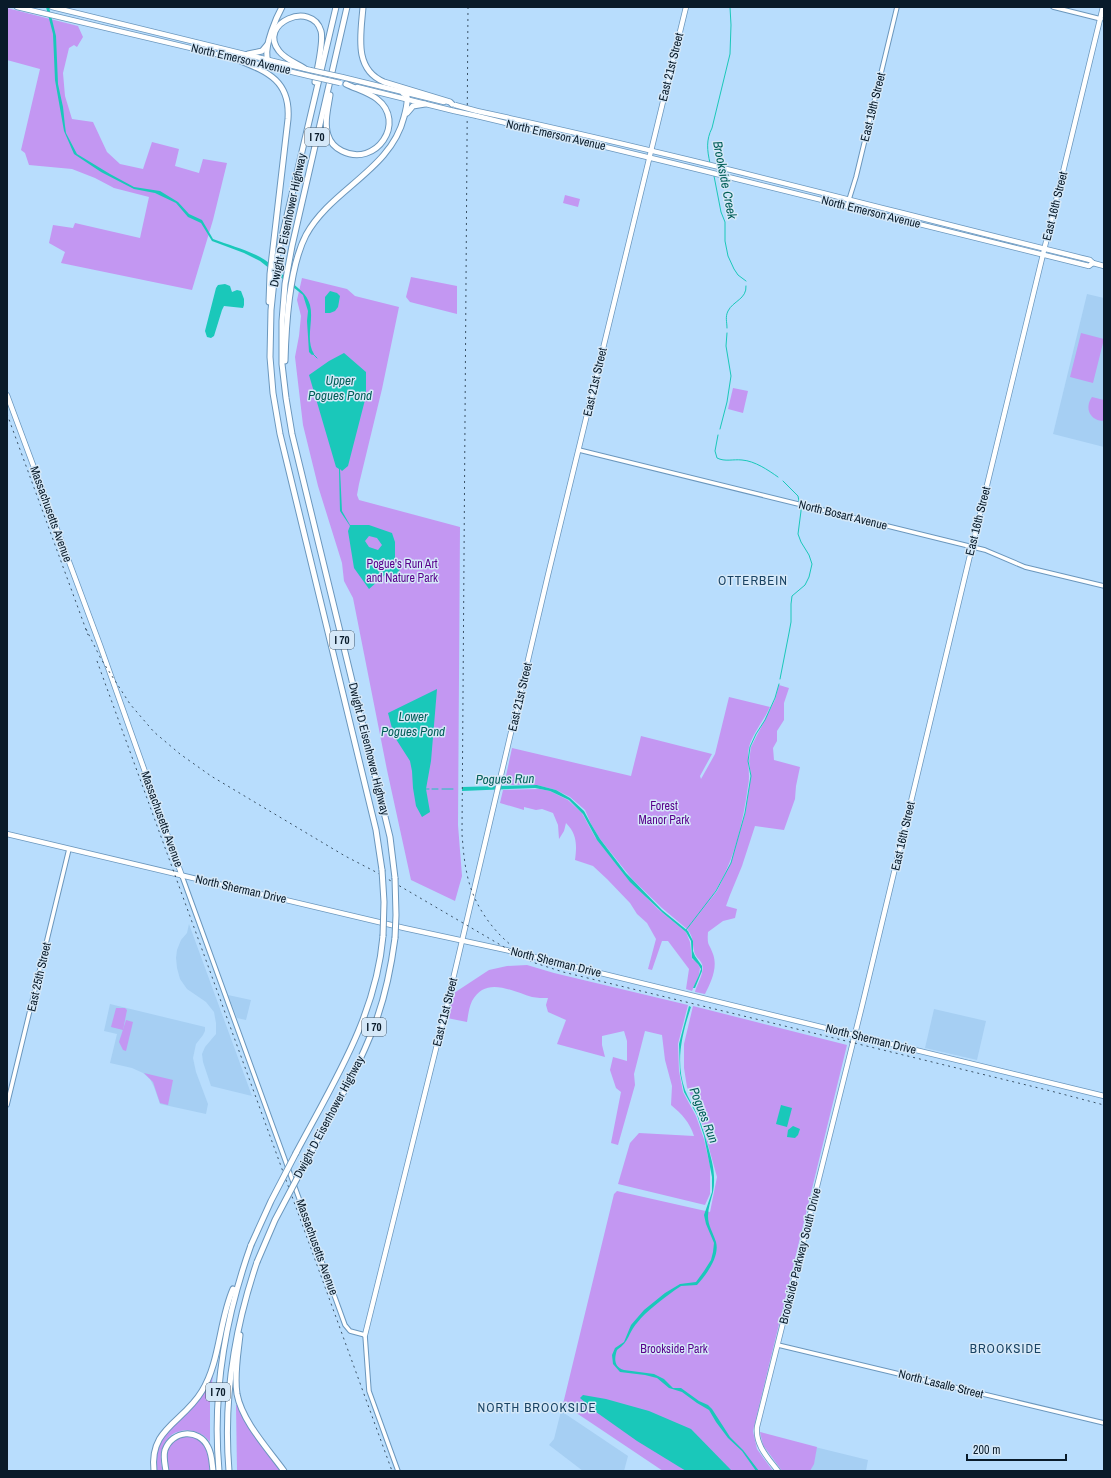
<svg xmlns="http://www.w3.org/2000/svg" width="1111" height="1478" font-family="'Archivo Narrow',sans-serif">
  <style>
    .built { fill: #a6cff3 }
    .green { fill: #c397f2 }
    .water { fill: #1ac8ba; fill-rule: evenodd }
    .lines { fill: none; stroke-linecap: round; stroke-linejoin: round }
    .stream { stroke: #1ac8ba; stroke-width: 1 }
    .minor-casing { stroke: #6b97bd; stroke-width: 5.5 }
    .major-casing { stroke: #6b97bd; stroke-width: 6 }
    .highway-casing { stroke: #6b97bd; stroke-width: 7 }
    .minor { stroke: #fff; stroke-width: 3.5 }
    .major { stroke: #fff; stroke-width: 4.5 }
    .highway { stroke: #fff; stroke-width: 5 }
    .rail { stroke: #3b5266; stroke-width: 1; stroke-dasharray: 2 4; stroke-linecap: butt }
    .major-bridge-casing { stroke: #6b97bd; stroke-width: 6; stroke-linecap: butt }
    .highway-bridge-casing { stroke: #6b97bd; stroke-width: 7; stroke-linecap: butt }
    .major-bridge { stroke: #fff; stroke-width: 4.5 }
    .highway-bridge { stroke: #fff; stroke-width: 5 }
    .labels { text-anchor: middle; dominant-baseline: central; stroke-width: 3; stroke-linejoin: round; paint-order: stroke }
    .shield { fill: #d5e8f8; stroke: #465868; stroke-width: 1 }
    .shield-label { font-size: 11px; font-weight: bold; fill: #091b2a }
    .street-label { font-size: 12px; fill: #091b2a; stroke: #d5e8f8 }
    .park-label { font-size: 12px; fill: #58008b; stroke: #d5e8f8 }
    .water-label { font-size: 13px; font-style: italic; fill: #005e57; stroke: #d5e8f8 }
    .neighbourhood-label { font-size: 13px; letter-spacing: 1px; fill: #184364; stroke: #d5e8f8 }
  </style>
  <rect width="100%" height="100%" fill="#b8ddfd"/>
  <g class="built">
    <polygon points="1087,294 1104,298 1104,447 1053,434"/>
    <polygon points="189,924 252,1096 211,1086 203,1062 202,1054 205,1047 216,1034 216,1023 214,1012 206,1002 187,989 180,979 177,968 176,958 177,950 181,940 187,933"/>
    <polygon points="228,995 251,1000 246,1020 237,1018"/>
    <polygon points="110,1004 205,1027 205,1031 203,1035 196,1044 193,1058 196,1072 208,1104 206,1114 160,1104 154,1087 150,1079 143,1073 132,1068 110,1063 117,1034 104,1031"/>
    <polygon points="934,1009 986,1021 977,1060 925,1048"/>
    <polygon points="561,1411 628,1456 624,1471 583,1471 549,1445 554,1439"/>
    <polygon points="760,1432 770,1436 868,1460 866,1471 782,1471 763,1445"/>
  </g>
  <g class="green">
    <polygon points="7,8 78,26 83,37 77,47 74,45 69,48 63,73 65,96 72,119 93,122 107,152 120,164 143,169 152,142 179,149 175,166 199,173 203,159 227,163 213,220 192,290 61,263 65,252 49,243 53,225 73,228 75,223 140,238 149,197 114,188 95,178 72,169 29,165 25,153 21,150 40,69 7,60"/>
    <polygon points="565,195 580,199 578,207 563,203"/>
    <polygon points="411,277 457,286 457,314 410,302 406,297"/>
    <polygon points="302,278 347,289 355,296 399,307 382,389 359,484 357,495 359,500 460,527 458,825 462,876 455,901 411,880 387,770 353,598 344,581 342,563 318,486 303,425 295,357 299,336 301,316 297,300"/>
    <polygon points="1081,333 1104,339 1093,383 1070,377"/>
    <polygon points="733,388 748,391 743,413 728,409"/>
    <path d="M1092 397 1104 400V421C1090 421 1084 408 1092 397Z"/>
    <path d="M779 685 789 688 784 703V720L777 731V741L773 748 774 760 800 767 796 786 795 799 784 830 755 826 742 866 730 895 726 906 737 909 735 918 723 921 708 932C707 947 709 942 713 954 718 968 711 982 705 994L695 992C697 984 705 972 702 964 700 959 695 957 694 951 692 941 694 938 687 929L717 891 731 862 745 814 751 776 749 761 751 747 775 700Z"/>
    <path d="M729 697 770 707C764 720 753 733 749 747 746 760 751 773 748 786 743 822 735 859 716 890 708 904 696 916 687 929L662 908 632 879 600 839 591 824 585 810 570 797 556 790 537 785H504L512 748 631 776 641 736 712 754 700 776 701 779 715 754Z"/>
    <path d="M540 789 550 791 568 800 582 813 595 837 628 879 658 909 686 932 690 942 692 959 697 962 700 968 699 975 692 991 686 989 689 969 668 941H662L652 970 648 969 656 939 647 923 637 914 630 903 607 879 593 866 575 860C577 845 577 834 566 823L564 831 559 839 558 825 553 813 542 809 536 810 524 807V810L500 803 503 790Z"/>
    <path d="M527 965 554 973 688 1005 678 1044 679 1071 683 1092 696 1116 704 1139 710 1166V1194L705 1205 618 1184 630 1143 639 1133 694 1136C690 1123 682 1114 671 1105L672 1086 665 1060 662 1035 645 1031 634 1074 635 1085 618 1145 611 1143 621 1092 616 1088 610 1070 613 1057 627 1061V1041L624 1031 602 1036V1045L605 1057 557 1044 566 1020 548 1012 546 1005 548 998C543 998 537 998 532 997 513 992 486 975 472 1001 469 1007 468 1016 467 1022L447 1018 454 993 489 970 507 966Z"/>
    <polygon points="693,1006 847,1045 753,1431 757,1449 773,1471 663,1471 563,1404 614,1194 617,1191 710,1212 717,1177 700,1116 687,1087 684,1068 684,1044"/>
    <polygon points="116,1008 125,1008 127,1010 123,1030 111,1027"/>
    <polygon points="126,1020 133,1022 126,1051 123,1050 119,1042"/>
    <polygon points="144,1073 173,1080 168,1105 160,1103 153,1082"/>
    <path d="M213 1374 210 1400V1442C197 1425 169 1426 162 1449 160 1456 161 1464 163 1471H156L155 1456 163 1435 179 1421 198 1402 206 1390Z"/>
    <polygon points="236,1405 238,1405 281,1471 237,1471"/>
    <polygon points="760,1432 817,1447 814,1464 810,1471 782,1471 763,1445"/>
    <path d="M191 1436C209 1443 208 1454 210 1471H168C165 1450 166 1438 191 1436Z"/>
  </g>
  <g class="water">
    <path d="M46 7H49L56 36 58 84 63 107 65 126 66 133 77 154 110 174 134 187 160 191 178 202 189 214 202 220 213 239C231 246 249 250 265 260 274 266 282 275 291 282 299 289 307 294 310 305 314 321 305 339 314 354L312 355 309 352 307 321 308 311 303 295 260 261 244 253 212 241 201 223 188 217 176 203 155 193 134 189 101 172 74 154 64 131 55 80 53 34Z"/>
    <polygon points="225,284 230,286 232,292 237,290 241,291 244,299 244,305 243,308 224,306 222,310 214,336 211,338 207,337 205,331 216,288 218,285"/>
    <polygon points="330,291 337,293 340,296 338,307 335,311 330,313 325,313 325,297"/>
    <path d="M344 353 366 372V396L348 466 342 471 340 469 342 511 350 525H369L392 533 395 542V560L402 566 395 578 389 577 386 574 369 589 354 568 348 531 350 526 340 511 339 469 336 467 309 375 329 361ZM369 536 377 538 382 545 378 550 369 547 365 541Z"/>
    <polygon points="437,689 431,761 426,789 430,812 422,817 416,806 413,788 412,771 410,761 394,736 388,713"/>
    <polygon points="537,785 556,790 570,798 584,811 591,824 600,839 626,873 662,910 688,931 693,941 693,951 695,956 702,966 702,971 695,988 693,988 699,975 701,969 698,964 692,958 691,941 686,932 663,913 630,882 597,840 583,814 569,800 550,791 535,788 462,791 462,787"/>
    <path d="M689 1006 691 1007C682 1034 675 1062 685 1090 688 1098 693 1105 696 1112 703 1127 708 1145 712 1162 714 1171 715 1182 713 1192 711 1200 708 1208 708 1216 708 1226 713 1232 716 1242 720 1257 706 1275 697 1285L681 1286 675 1290C663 1299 646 1311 637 1323 628 1333 630 1341 617 1350 614 1359 614 1367 624 1370L654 1374 664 1379 673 1388H681L699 1401 708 1405 712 1409 730 1437 743 1450 759 1471H756L742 1451 728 1438 716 1422 709 1410 697 1403 682 1392 669 1388 657 1378 645 1375 620 1372 613 1364 612 1355 615 1348 624 1342 631 1325 644 1310 665 1293 680 1284 696 1282 704 1271 711 1260 713 1252 714 1243 706 1224 704 1215 712 1192V1177L704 1136 697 1115 684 1092 680 1073 679 1044Z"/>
    <polygon points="781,1105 792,1108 787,1127 776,1124"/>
    <polygon points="793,1126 800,1129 798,1135 795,1138 787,1137 788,1130"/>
    <polygon points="583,1395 606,1399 649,1411 691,1429 732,1471 686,1471 637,1441 596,1412 580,1398"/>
  </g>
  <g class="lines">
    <g class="stream">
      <path d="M710 163C707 150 706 140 712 128L730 54 731 25 730 7"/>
      <polyline points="714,176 721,212 725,222 725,241 728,256 734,269 738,275 746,281"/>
      <path d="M727 328C727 322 725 317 728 311 733 301 747 299 746 286"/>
      <polyline points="312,353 317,358"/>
      <polyline points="720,429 727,402 731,376 726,346 727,333"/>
      <path d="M718 435 715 451 717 458C725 462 733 459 742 460 755 461 768 470 778 477"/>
      <polyline points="783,481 798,496 799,501"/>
      <polyline points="780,679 789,633 791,622 791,604 792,596 805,585 809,577 812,564 809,555 801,542 798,534 801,511 801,507"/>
      <polyline points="426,789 429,789"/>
      <polyline points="432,789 438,789"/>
      <polyline points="442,789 453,789"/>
      <polyline points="686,930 716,891 731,863 745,813 751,776 748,761 750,747 756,734 765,720 775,698 779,684"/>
    </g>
    <g class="minor-casing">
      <g id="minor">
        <polyline points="1053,7 1101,19"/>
        <polyline points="847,206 856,177 897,7"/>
        <polyline points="579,450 985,550 1025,567 1104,586"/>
        <polyline points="182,876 345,1325 350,1331 365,1335 369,1391 398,1471"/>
        <polyline points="7,1105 69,849"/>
        <polyline points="778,1345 1104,1423"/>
      </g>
    </g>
    <g class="major-casing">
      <g id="major">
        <polyline points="17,7 309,76"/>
        <polyline points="52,7 310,70"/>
        <polyline points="342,77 444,102"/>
        <polyline points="357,87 454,111"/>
        <path d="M477 111C683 155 886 210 1090 260L1093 263 1104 266"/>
        <polyline points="477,116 676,164 1089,266 1093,263"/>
        <polyline points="7,395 100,645 182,876"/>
        <polyline points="7,834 404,928 506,950 1104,1096"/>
        <polyline points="365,1335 450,992 548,575 686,7"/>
        <path d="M778 1471C768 1458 755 1445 757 1427L862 1006 972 547 1103 7"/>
      </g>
    </g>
    <g class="highway-casing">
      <g id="highway">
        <polyline points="336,7 277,258 274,281 271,310 270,357 273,393 280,434 376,830 382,870"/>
        <polyline points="347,7 292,246 285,284 282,321 282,364 286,398 292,434 390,837 395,878"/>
        <path d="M363 7C361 34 353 69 384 82L450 102 452 104"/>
        <polyline points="248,54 262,51 267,45"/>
        <path d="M231 57C262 70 291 77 288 119L270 274 269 302"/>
        <path d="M274 67C270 64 267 61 267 57 265 44 276 18 282 7"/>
        <path d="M304 68C296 63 285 59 279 51 257 23 312 0 321 31 324 42 317 69 315 82"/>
        <path d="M330 95C328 108 324 123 328 135 330 142 336 148 342 151 376 168 407 122 377 99 368 92 356 89 346 84"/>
        <polyline points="407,113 413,106 425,104"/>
        <path d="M285 361C286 323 289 268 306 235 331 189 391 170 404 117 406 110 408 103 407 96L403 93"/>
        <path d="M296 1153C333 1083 376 1017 383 936"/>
        <path d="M302 1169C327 1121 356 1075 375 1024 385 997 391 968 395 938"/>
        <path d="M240 1335C238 1354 234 1375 237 1394 242 1421 268 1449 284 1471"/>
        <path d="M154 1471C149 1428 183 1423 202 1391 220 1362 219 1321 233 1289"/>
        <path d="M166 1471C165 1464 163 1457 165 1450 172 1430 199 1428 208 1447 212 1454 212 1463 213 1471"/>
        <path d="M219 1471C212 1393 225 1318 251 1245"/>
        <path d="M229 1471C223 1399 234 1330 257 1262"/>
      </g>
    </g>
    <use href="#minor" class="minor"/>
    <use href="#major" class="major"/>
    <use href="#highway" class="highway"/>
    <g class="rail">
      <path d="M468 7 462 834C463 847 464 861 467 874 473 905 494 934 520 952"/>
      <polyline points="7,414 88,635"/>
      <polyline points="86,629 101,659 130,704 154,732 180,754 211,776 345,856 374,871 516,954 535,963 563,972 1047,1090 1104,1105"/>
      <polyline points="97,661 392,1471"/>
    </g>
    <g class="major-bridge-casing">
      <g id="major-bridge">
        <polyline points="310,70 342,77"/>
        <polyline points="309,76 340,83"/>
        <polyline points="455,105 477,111"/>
        <polyline points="454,111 477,116"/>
      </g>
    </g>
    <g class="highway-bridge-casing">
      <g id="highway-bridge">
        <polyline points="382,870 384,902 383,936"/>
        <polyline points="395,938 396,915 395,878"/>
        <polyline points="251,1245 271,1201 296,1153"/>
        <polyline points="257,1262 275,1220 302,1169"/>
      </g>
    </g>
    <use href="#major-bridge" class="major-bridge"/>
    <use href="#highway-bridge" class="highway-bridge"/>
  </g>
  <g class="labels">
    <g class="shield">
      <rect x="305" y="128" width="24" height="18" rx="3"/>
      <rect x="330" y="631" width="24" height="18" rx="3"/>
      <rect x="362" y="1018" width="24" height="18" rx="3"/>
      <rect x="206" y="1383" width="24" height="18" rx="3"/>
    </g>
    <g class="shield-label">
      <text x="317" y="137">I 70</text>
      <text x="342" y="640">I 70</text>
      <text x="374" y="1027">I 70</text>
      <text x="218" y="1392">I 70</text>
    </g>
    <g class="street-label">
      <text transform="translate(241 59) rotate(13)">North Emerson Avenue</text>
      <text transform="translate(671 67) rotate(-76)">East 21st Street</text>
      <text transform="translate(873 107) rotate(-76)">East 19th Street</text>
      <text transform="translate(556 135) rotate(13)">North Emerson Avenue</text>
      <text transform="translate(1055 206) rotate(-76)">East 16th Street</text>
      <text transform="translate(871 212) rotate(14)">North Emerson Avenue</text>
      <text transform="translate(288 220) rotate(-78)">Dwight D Eisenhower Highway</text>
      <text transform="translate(595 382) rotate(-77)">East 21st Street</text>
      <text transform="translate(51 514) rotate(70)">Massachusetts Avenue</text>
      <text transform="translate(843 515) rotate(14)">North Bosart Avenue</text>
      <text transform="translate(978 521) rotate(-76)">East 16th Street</text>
      <text transform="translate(520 697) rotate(-77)">East 21st Street</text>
      <text transform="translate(369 749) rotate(76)">Dwight D Eisenhower Highway</text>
      <text transform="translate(162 819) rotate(70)">Massachusetts Avenue</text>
      <text transform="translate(903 836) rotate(-77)">East 16th Street</text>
      <text transform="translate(241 889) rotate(13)">North Sherman Drive</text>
      <text transform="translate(556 962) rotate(14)">North Sherman Drive</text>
      <text transform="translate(39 977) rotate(-77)">East 25th Street</text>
      <text transform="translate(445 1012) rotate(-76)">East 21st Street</text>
      <text transform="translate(871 1039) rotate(14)">North Sherman Drive</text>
      <text transform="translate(329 1117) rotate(-62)">Dwight D Eisenhower Highway</text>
      <text transform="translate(317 1247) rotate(70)">Massachusetts Avenue</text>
      <text transform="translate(800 1256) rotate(-76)">Brookside Parkway South Drive</text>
      <text transform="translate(941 1384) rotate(14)">North Lasalle Street</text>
    </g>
    <g class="park-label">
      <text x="402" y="564">Pogue's Run Art<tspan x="402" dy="14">and Nature Park</tspan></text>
      <text x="664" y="806">Forest<tspan x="664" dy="14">Manor Park</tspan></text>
      <text x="674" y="1349">Brookside Park</text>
    </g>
    <g class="water-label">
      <text transform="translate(725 180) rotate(79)">Brookside Creek</text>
      <text x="340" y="380">Upper<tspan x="340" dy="15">Pogues Pond</tspan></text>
      <text x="413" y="716">Lower<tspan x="413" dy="15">Pogues Pond</tspan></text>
      <text transform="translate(505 779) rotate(-1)">Pogues Run</text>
      <text transform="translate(704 1115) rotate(69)">Pogues Run</text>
    </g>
    <g class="neighbourhood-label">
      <text x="753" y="580">OTTERBEIN</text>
      <text x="1006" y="1348">BROOKSIDE</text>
      <text x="537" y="1407">NORTH BROOKSIDE</text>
    </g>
  </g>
  <rect width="1111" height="1478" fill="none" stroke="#091b2a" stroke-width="16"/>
  <path d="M967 1454v6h99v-6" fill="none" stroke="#091b2a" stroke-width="2"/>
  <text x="973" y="1454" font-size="12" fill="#091b2a" stroke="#d5e8f8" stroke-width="3" paint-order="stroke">200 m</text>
</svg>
